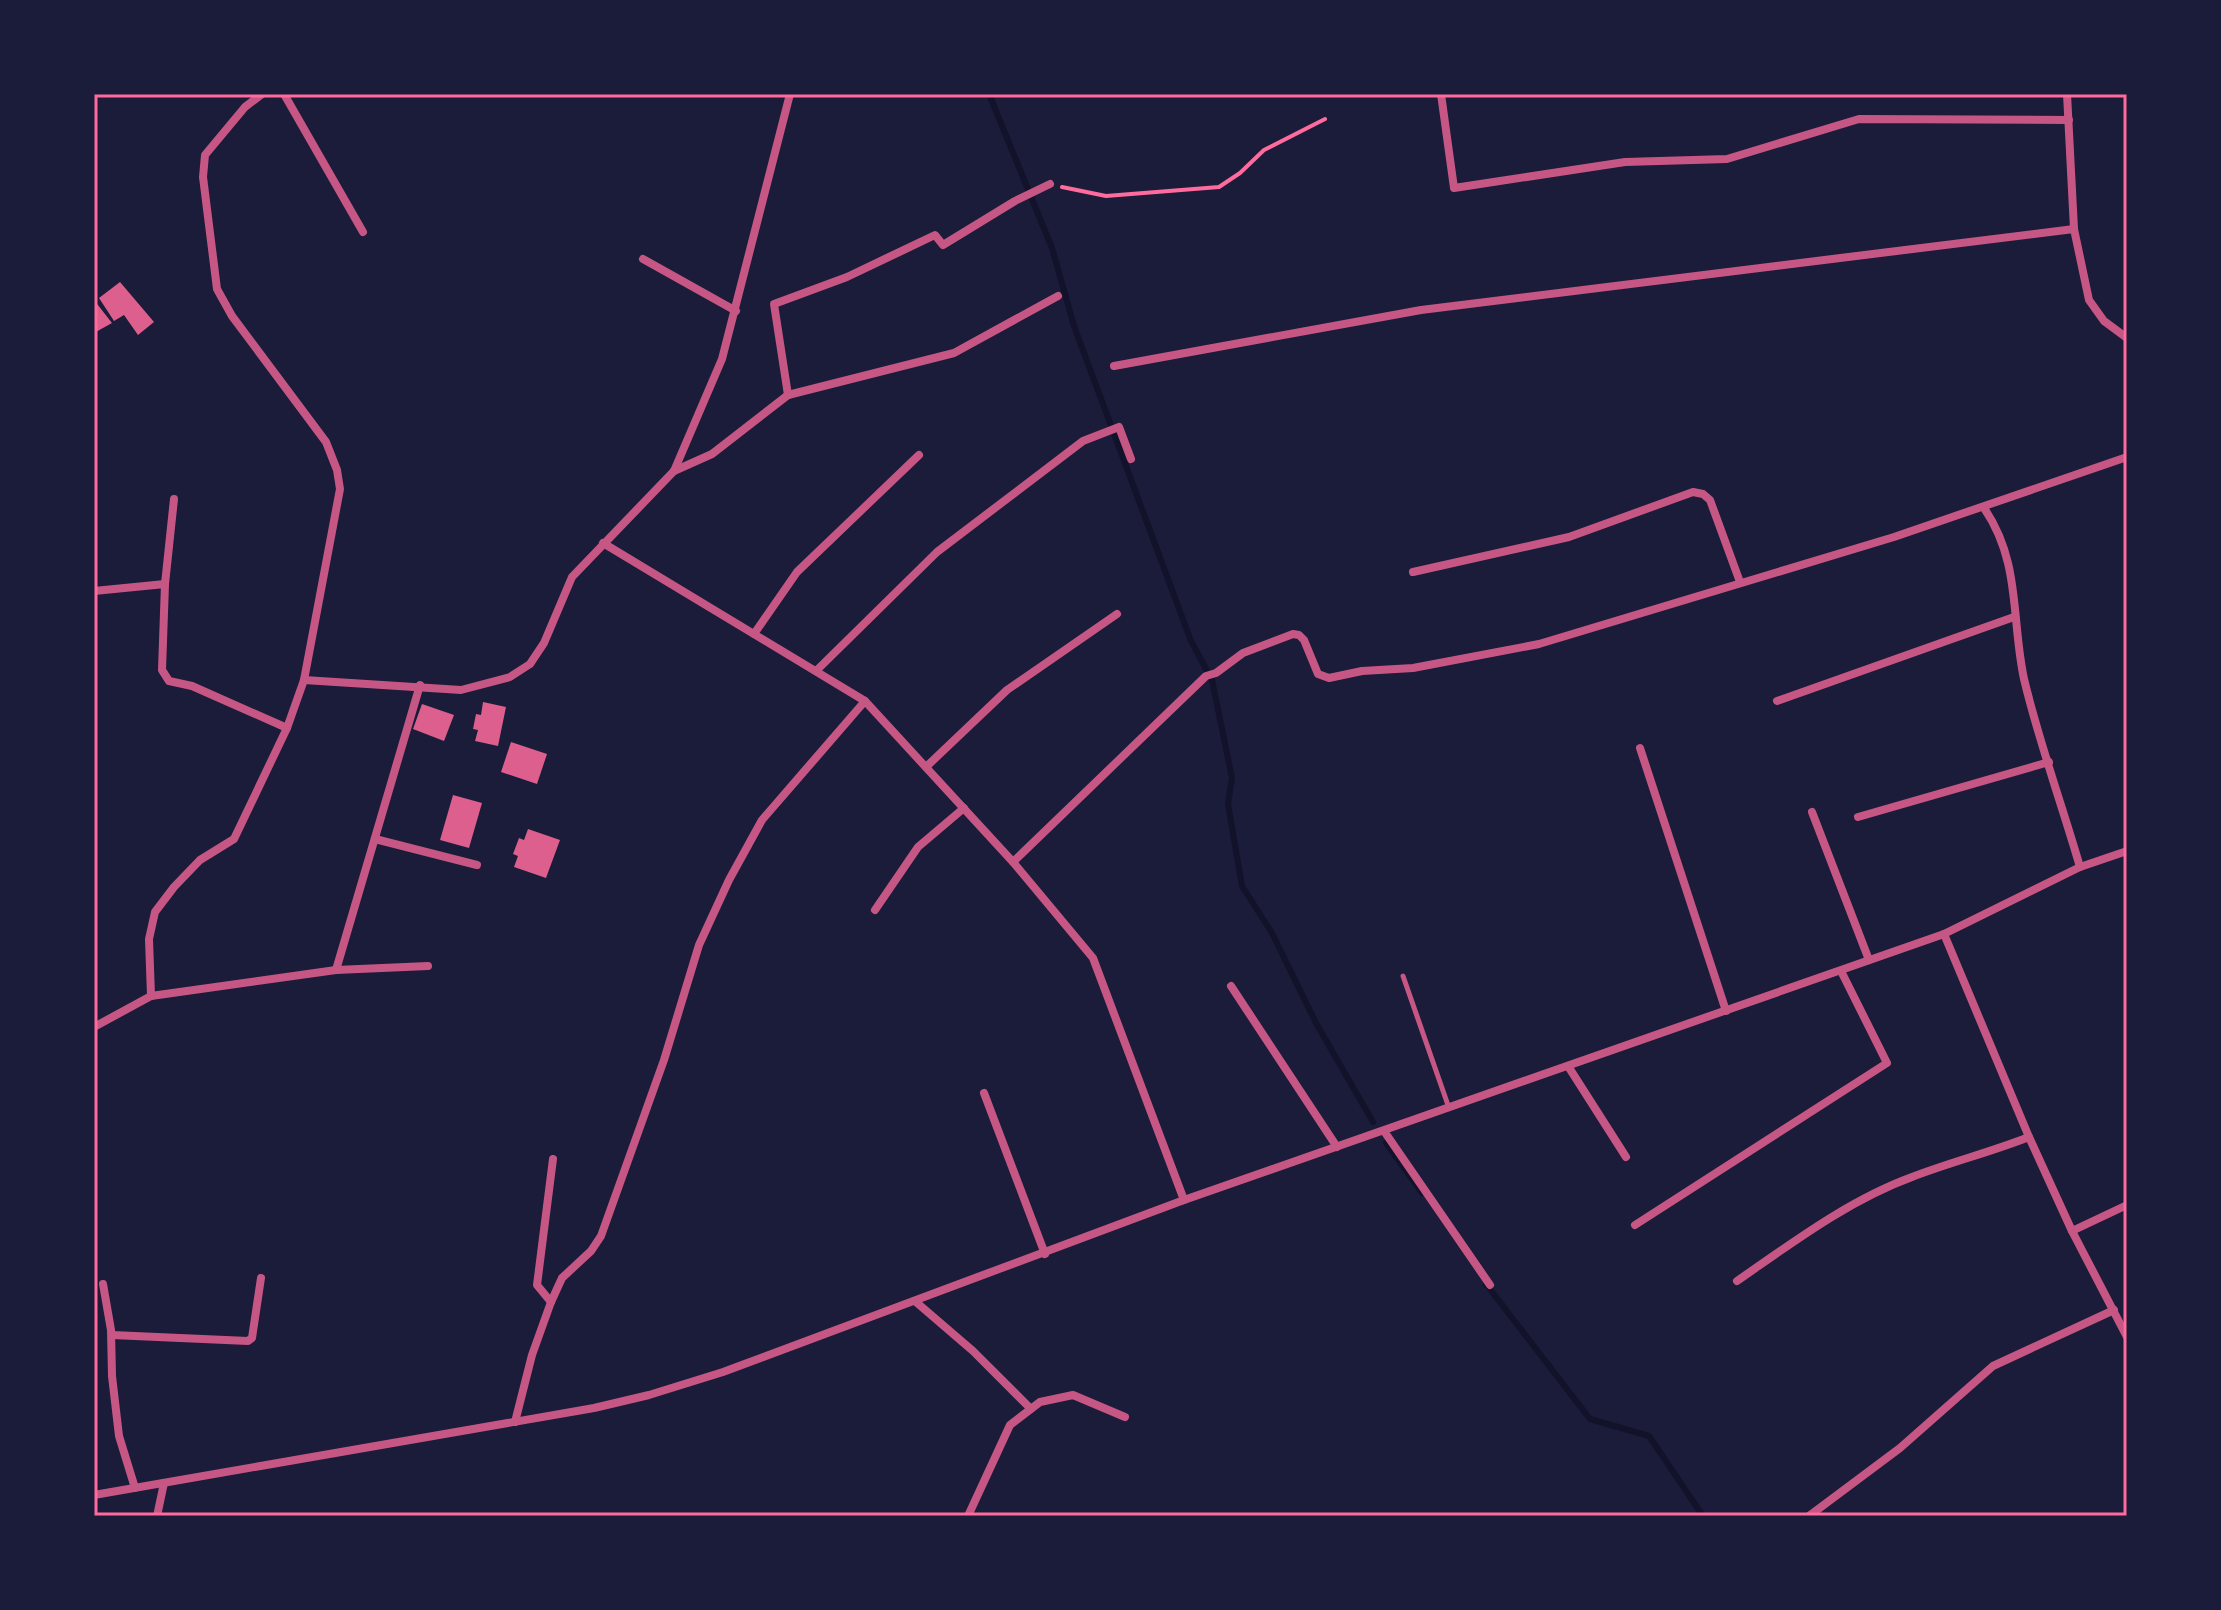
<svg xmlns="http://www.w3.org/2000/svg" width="2221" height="1610" font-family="Ubuntu,sans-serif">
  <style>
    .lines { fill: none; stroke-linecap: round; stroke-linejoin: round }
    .stream { stroke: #12122b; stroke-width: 6 }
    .building { fill: #dd5f8e }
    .path { stroke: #ff6b9d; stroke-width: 4 }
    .service { stroke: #c65784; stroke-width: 5 }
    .minor { stroke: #c65784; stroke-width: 8 }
    .neatline { fill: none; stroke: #ff6b9d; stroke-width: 3 }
  </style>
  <rect width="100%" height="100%" fill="#1b1b3a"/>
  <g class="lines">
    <g class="stream">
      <polyline points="989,94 1052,248 1074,326 1191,641 1212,680 1232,778 1228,804 1242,886 1272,933 1316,1023 1373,1122"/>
      <polyline points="1386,1143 1422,1193"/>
      <polyline points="1486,1284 1590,1419 1649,1436 1703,1516"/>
    </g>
  </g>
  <g class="building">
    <polygon points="120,282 154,322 138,335 124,315 114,321 99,298"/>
    <polygon points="94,300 112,323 94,333"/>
    <polygon points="483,702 506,707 498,746 475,741 478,730 473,729 476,714 481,715"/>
    <polygon points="422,704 454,715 444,741 413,729"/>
    <polygon points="511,742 547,754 537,784 501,772"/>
    <polygon points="453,795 482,803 469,848 440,840"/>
    <polygon points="528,829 560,840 546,878 514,867 518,856 513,854 519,838 524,840"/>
  </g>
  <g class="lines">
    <polyline class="path" points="1062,187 1106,196 1219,187 1240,173 1264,150 1325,119"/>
    <polyline class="service" points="1403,976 1449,1108"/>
    <g class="minor">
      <polyline points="284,94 363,232"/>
      <polyline points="1441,94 1454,188 1625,162 1727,159 1859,119 2069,120"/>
      <polyline points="2067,94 2074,229 2089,300 2104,321 2127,338"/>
      <polyline points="643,259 736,311"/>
      <polyline points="1114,366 1421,310 2074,229"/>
      <polyline points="788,395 774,304 847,277 935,235 943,245 1015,201 1050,184"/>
      <polyline points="674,471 712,454 788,395 954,353 1058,296"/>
      <polyline points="174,499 165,584 162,670 169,681 192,686 287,728"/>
      <path d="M1984 508C2021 562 2011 618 2024 679 2039 742 2062 805 2080 867"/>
      <polyline points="603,543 865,701 1013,862 1093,958 1184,1200"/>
      <polyline points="1413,572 1569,537 1693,492 1703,494 1710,500 1740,582"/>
      <polyline points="94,591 165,584"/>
      <polyline points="754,634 797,572 919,455"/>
      <polyline points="816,671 937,552 1083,441 1119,427 1131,459"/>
      <polyline points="304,680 461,690 510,677 530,664 544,643 572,577 674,471 722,359 790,94"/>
      <polyline points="1777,701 2014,617"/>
      <polyline points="1640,748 1726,1011"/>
      <polyline points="926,767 1007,690 1117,614"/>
      <polyline points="1812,812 1869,960"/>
      <polyline points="1858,817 2049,762"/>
      <polyline points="375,839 477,865"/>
      <polyline points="1013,862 1206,676 1216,673 1243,653 1293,634 1299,635 1304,640 1318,674 1329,678 1362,671 1413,668 1539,644 1894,537 2127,457"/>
      <polyline points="875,910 918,847 964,808"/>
      <polyline points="1944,934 2029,1137 2072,1231 2127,1337"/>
      <polyline points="336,970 420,685"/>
      <polyline points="1231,986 1337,1147"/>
      <polyline points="151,996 149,939 155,912 174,887 200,860 234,839 287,728 304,680 340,489 337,470 326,442 232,316 217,289 203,177 205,155 245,107 262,94"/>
      <polyline points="94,1027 151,996 336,970 428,966"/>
      <polyline points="1568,1066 1626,1157"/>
      <polyline points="984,1093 1045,1254"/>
      <polyline points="1384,1131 1490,1285"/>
      <polyline points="1635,1225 1887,1063 1841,971"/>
      <polyline points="2072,1231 2127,1205"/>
      <path d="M1737 1281C1792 1243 1849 1200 1912 1177 1951 1162 1991 1152 2029 1137"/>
      <polyline points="103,1284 111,1330 112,1376 119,1436 135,1488"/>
      <polyline points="551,1302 537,1285 553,1159"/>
      <polyline points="916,1302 973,1351 1031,1409"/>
      <polyline points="112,1335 248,1341 252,1338 261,1278"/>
      <polyline points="515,1422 532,1355 551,1302 562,1278 591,1251 601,1236 664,1060 699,945 729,880 762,820 865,701"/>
      <polyline points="94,1495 594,1408 649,1395 723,1372 1184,1200 1944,934 2080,867 2127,851"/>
      <polyline points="157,1516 164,1483"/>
      <polyline points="968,1516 1010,1425 1040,1402 1073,1395 1125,1417"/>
      <polyline points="1809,1516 1900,1448 1993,1366 2114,1310"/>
    </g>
  </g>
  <rect width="2221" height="1610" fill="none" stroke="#1b1b3a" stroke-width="192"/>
  <rect x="96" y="96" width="2029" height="1418" class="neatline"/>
</svg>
